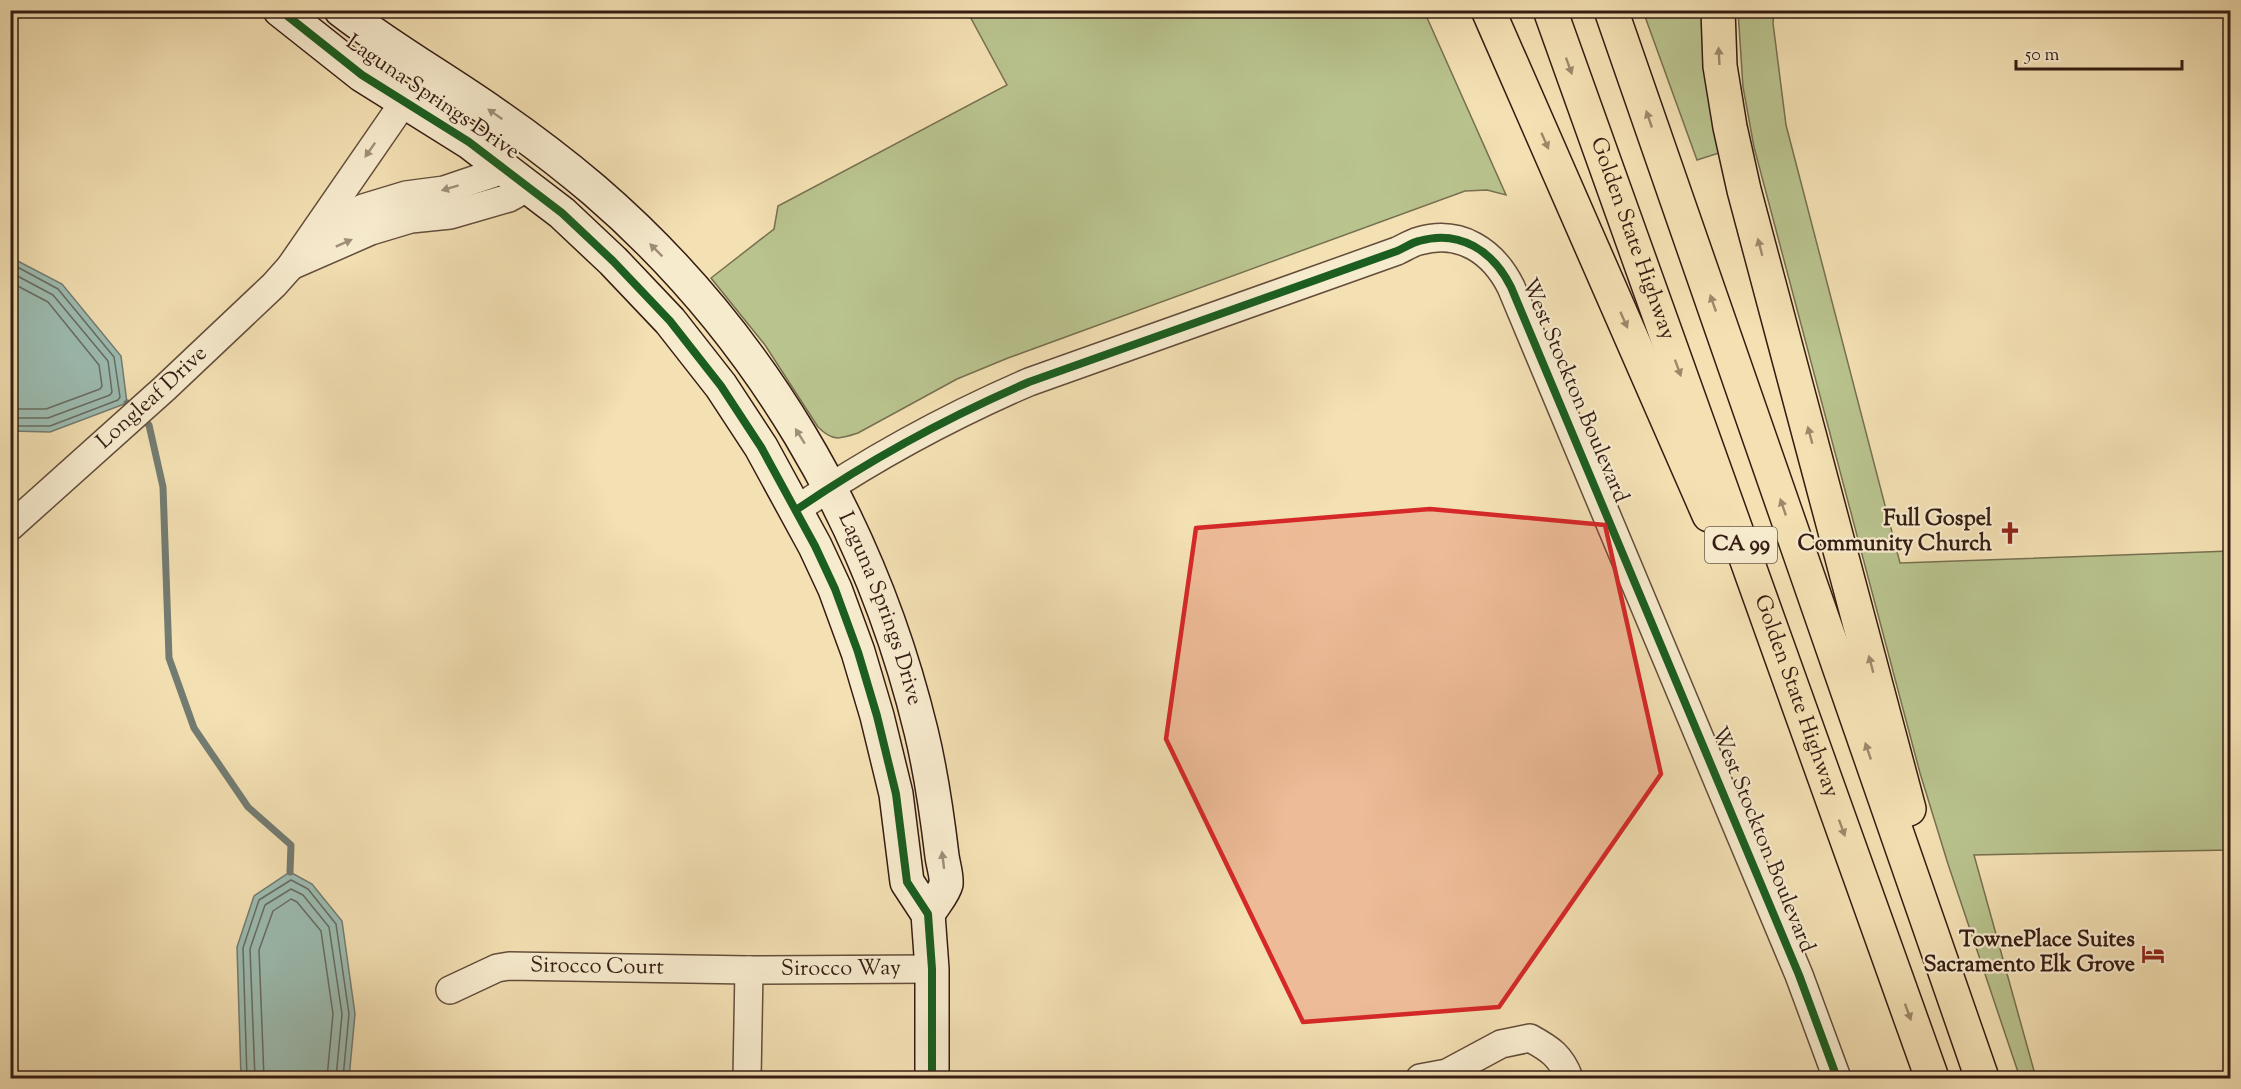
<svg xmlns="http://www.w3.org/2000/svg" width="2241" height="1089" font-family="'Sorts Mill Goudy',serif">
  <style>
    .green { fill: #b9c38e; stroke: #777050; stroke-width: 1.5 }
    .water { fill: #9cbcb1; stroke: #737c72; stroke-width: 1.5 }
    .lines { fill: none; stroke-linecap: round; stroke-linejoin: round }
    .shore { stroke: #686c62; stroke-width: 1.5 }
    .stream { stroke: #737c72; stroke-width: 7 }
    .street-casing { stroke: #644d3b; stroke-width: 30 }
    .secondary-casing { stroke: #351c13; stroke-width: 36 }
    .highway-casing { stroke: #351c13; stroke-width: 36 }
    .street { stroke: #f7ebce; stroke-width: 27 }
    .secondary { stroke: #f7ebce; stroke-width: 33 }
    .highway { stroke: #f3e0b3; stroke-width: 33 }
    .cycleway-casing { stroke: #f7ebce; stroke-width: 11 }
    .cycleway { stroke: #1b5e20; stroke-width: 8 }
    .oneway { fill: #9e886b }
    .oneway2 { fill: #a08e7a }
    .marked { fill: #d62828; fill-opacity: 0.2; stroke: #d62828; stroke-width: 4.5; stroke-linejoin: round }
    .labels { text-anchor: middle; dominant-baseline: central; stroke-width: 4.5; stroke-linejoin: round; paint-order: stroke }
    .shield { fill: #f7ebce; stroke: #6f5a4b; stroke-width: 1.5 }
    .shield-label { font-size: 21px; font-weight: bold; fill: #351c13 }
    .street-label { font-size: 22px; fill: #351c13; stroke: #f7ebce }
    .poi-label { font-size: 22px; font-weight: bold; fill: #351c13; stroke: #f7ebce; text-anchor: end }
  </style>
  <rect width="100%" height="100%" fill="#f3e0b3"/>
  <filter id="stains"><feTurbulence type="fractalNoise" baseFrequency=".00333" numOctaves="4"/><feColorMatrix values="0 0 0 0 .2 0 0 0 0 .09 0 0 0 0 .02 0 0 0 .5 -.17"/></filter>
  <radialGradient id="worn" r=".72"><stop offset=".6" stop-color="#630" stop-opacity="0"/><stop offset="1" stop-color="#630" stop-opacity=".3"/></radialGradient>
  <g class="green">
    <path d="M967 11H1424L1506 195 1487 190 1465 191 1008 358 957 379 858 433C840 439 833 442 818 427L765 345 711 278 774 229 778 206 1007 85Z"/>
    <polygon points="1643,11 1703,11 1722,152 1697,160"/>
    <polygon points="1738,11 1774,11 1773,23 1786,125 1900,563 2230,551 2230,850 1974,855 2036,1078 2020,1078 1948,864 1920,773 1754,147 1743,87"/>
  </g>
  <g class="water">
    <polygon points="10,257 62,284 121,356 127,403 50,432 11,431"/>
    <polygon points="290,872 312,884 342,921 355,1014 349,1078 241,1078 237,947 254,896"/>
  </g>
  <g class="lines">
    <g class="shore">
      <polyline points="10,263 58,289 114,357 120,397 118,400 50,426 10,426"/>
      <polyline points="10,272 53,295 108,361 112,392 110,395 48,418 10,418"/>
      <polyline points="10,282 48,302 99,365 102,386 100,389 46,409 10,409"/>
      <polyline points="247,1078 243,948 259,900 291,880 308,889 336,924 349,1014 343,1078"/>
      <polyline points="255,1078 250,949 265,905 291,889 303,895 329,927 342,1014 336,1078"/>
      <polyline points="264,1078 259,950 273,911 291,899 297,902 321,931 333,1014 327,1078"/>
    </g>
    <polyline class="stream" points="127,403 149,425 163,487 169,658 194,728 248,807 291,845 290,872"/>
    <g class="street-casing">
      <g id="street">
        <polyline points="317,232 363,208 406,195 444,190 506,169"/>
        <polyline points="291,266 371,231 411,219 450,215 509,198 529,187"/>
        <path d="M796 510C869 460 948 417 1029 382L1397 251C1404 248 1411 243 1419 241 1460 229 1493 251 1511 287L1799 975 1837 1078"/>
        <path id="s1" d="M10 527 165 388 274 285 290 267 404 102"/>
        <path id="s2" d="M450 990 497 968 509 966 749 970 932 969"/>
        <polyline points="747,1078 749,970"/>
        <path d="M1420 1078 1447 1073 1501 1044 1530 1038C1550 1049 1561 1056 1569 1078"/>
      </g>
    </g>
    <g class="secondary-casing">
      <g id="secondary">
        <polyline points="280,10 362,75 469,142 562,213 613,261 670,321 721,386 761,447 815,546 835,589 858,652 877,716 896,794 907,882 928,914 932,969 932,1078"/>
        <path id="s3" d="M341 10C390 48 443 78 493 113 528 137 562 163 594 190 758 331 870 521 921 731 931 772 937 814 942 856 943 864 947 876 946 884 944 893 933 905 928 914"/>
      </g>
    </g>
    <g class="highway-casing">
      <g id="highway">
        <polyline points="1488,10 1709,515"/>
        <path id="s4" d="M1550 10 1932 1078"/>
        <polyline points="1611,10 1982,1078"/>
        <polyline points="1718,10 1720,66 1730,127 1744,190 1909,809"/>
      </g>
    </g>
    <use href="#street" class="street"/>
    <use href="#secondary" class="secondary"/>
    <use href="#highway" class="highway"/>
    <g class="cycleway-casing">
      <g id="cycleway">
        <polyline points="280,10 362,75 469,142 562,213 613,261 670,321 721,386 761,447 815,546 835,589 858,652 877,716 896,794 907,882 928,914 932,969 932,1078"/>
        <path d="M796 510C869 460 948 417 1029 382L1397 251C1404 248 1411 243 1419 241 1460 229 1493 251 1511 287L1799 975 1837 1078"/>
      </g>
    </g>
    <use href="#cycleway" class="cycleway"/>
  </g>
  <defs><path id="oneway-solid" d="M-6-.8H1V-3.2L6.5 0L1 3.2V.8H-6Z" transform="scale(1.5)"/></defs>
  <g class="oneway">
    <use href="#oneway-solid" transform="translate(1719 56) rotate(-93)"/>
    <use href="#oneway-solid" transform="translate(1569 66) rotate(70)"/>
    <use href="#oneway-solid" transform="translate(1649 119) rotate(-109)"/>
    <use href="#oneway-solid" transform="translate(1545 141) rotate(66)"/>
    <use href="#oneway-solid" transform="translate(1760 247) rotate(-105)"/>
    <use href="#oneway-solid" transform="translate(1713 303) rotate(-109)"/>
    <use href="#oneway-solid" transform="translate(1624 320) rotate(66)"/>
    <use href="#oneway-solid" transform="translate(1678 368) rotate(70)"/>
    <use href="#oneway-solid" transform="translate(1810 435) rotate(-105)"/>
    <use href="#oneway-solid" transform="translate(1783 507) rotate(-109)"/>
    <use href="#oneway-solid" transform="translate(1871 664) rotate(-105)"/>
    <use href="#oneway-solid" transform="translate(1868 751) rotate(-109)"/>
    <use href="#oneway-solid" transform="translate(1842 828) rotate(70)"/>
    <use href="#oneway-solid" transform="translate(1908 1012) rotate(70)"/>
  </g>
  <g class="oneway2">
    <use href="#oneway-solid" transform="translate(495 114) rotate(-145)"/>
    <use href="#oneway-solid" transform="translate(370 150) rotate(125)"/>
    <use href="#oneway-solid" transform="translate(450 188) rotate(163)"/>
    <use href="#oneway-solid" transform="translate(344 243) rotate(-24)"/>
    <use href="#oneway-solid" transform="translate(656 250) rotate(-135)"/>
    <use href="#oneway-solid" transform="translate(800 436) rotate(-122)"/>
    <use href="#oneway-solid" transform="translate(943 860) rotate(-97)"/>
  </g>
  <path class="marked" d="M1430 509 1605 525 1661 774 1499 1007 1303 1022 1166 739 1196 528Z"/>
  <defs>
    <g id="church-bare" transform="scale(1.8)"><path d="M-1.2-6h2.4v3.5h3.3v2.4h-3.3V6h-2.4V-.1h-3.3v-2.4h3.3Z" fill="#8f2418" stroke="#f7ebce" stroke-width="2.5" paint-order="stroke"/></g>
    <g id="hotel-bare" transform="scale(1.8)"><path d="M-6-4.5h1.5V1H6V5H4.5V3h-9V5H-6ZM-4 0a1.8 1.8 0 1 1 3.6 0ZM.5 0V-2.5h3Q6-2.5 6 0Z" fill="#8f2418" stroke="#f7ebce" stroke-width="2.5" paint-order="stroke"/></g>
  </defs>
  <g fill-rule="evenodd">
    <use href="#church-bare" x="2010" y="533"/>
    <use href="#hotel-bare" x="2153" y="954"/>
  </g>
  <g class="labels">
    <rect class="shield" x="1705" y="527" width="72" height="36" rx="4.5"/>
    <g class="shield-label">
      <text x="1741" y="545">CA 99</text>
    </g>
    <g class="street-label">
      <text transform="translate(432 98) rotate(34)">Laguna Springs Drive</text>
      <text stroke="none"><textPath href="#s4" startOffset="243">Golden State Highway</textPath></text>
      <text transform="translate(1574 391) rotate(67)">West Stockton Boulevard</text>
      <text stroke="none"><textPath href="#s1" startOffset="192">Longleaf Drive</textPath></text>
      <text stroke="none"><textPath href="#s3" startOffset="824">Laguna Springs Drive</textPath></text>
      <text stroke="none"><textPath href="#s4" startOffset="729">Golden State Highway</textPath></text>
      <text transform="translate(1762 840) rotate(68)">West Stockton Boulevard</text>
      <text stroke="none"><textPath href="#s2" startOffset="152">Sirocco Court</textPath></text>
      <text stroke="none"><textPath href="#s2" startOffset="396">Sirocco Way</textPath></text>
    </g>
    <g class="poi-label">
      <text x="1992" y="520">Full Gospel<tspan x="1992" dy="25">Community Church</tspan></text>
      <text x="2135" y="941">TownePlace Suites<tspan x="2135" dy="25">Sacramento Elk Grove</tspan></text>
    </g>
  </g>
  <rect width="2241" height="1089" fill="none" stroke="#f3e0b3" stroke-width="36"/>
  <rect x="12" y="12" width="2217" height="1065" fill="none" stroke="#351c13" stroke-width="3"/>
  <rect x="18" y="18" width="2205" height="1053" fill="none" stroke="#351c13" stroke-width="1.5"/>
  <path d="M2016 60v9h166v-9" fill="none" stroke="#351c13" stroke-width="3"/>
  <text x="2025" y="60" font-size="18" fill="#351c13" stroke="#f7ebce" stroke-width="4.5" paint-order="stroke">50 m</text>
  <rect width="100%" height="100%" filter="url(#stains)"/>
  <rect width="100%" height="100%" fill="url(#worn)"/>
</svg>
